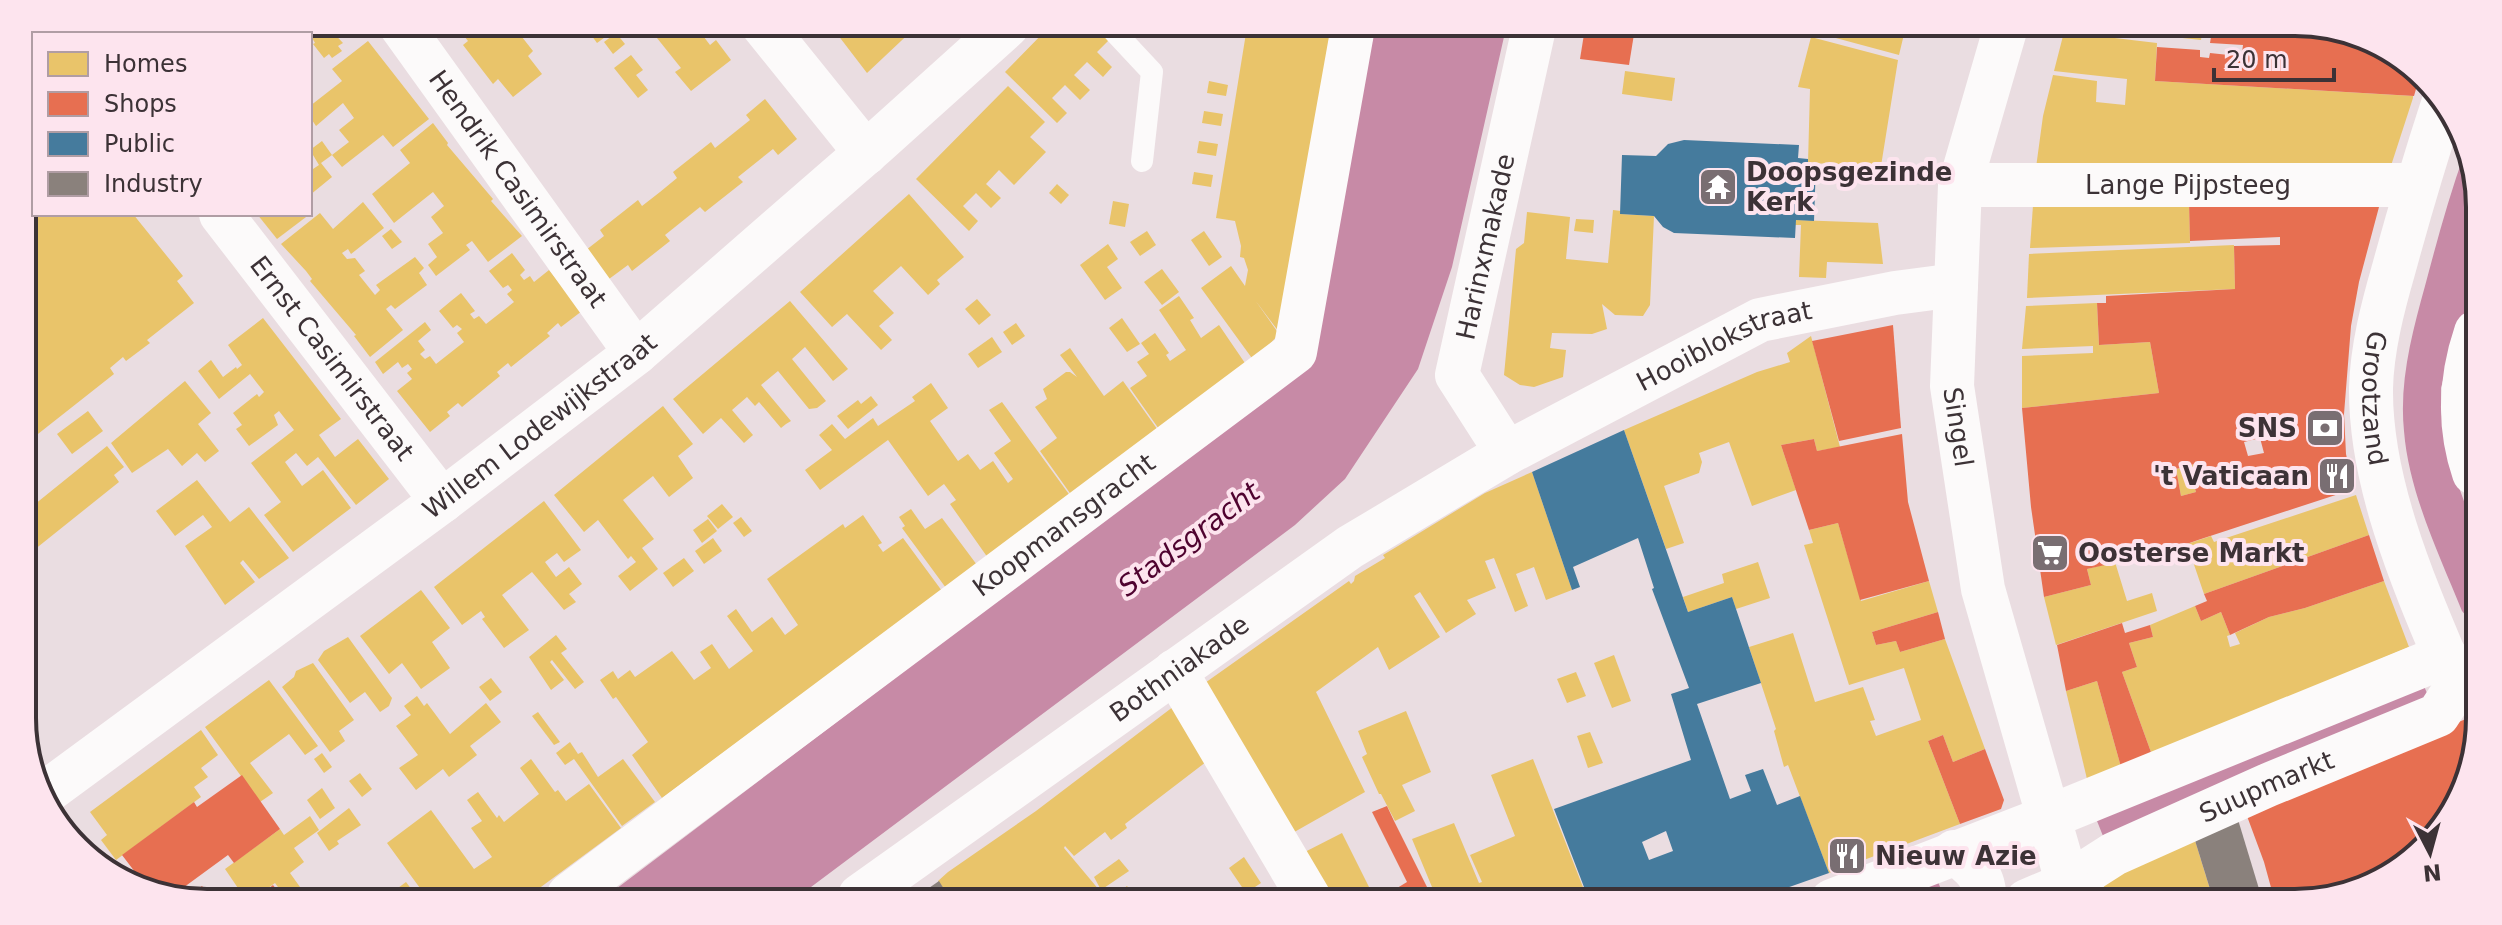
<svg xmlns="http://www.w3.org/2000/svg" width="2502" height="925" font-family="'DejaVu Sans',sans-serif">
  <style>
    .water { fill: #c78aa6 }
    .homes { fill: #e9c46a }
    .shops { fill: #e76f51; fill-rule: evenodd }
    .public { fill: #457b9d; fill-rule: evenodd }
    .industry { fill: #8a817c }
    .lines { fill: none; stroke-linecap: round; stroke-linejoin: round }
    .lane { stroke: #fcfafa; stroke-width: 22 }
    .street { stroke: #fcfafa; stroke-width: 44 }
    .secondary { stroke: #fcfafa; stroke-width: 44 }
    .labels { text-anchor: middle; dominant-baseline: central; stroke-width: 8; stroke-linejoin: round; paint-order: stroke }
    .poi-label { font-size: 26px; font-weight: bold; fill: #3c3236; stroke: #fde4ee; text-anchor: start }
    .street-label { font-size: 26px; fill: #3c3236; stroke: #fde4ee }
    .water-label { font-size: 28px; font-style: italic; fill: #4f022f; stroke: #fde4ee }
    .rim { fill: none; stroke: #3c3236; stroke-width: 4 }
  </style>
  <rect width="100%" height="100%" fill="#eadde1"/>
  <g class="water">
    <polygon points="1375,27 1506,28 1452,267 1418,369 1345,479 1295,525 799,896 608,895 1249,410 1309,361"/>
    <path d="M2465 152 2478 182 2477 277 2447 365 2441 388V409L2447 454 2474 529 2472 623 2462 611C2439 554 2409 493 2404 431 2399 382 2412 333 2425 286 2437 241 2449 196 2465 152Z"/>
    <polygon points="2422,681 2431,703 2105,841 2095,816"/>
    <polygon points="1938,882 1946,901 1890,901"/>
  </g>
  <g class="homes">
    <polygon points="253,22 329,23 326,25 343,43 338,46 342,51 332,58 329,54 324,58 313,44 315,43 310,34 238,34"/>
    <polygon points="454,23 511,23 533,51 528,56 542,74 513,97 498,79 493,84 463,45 468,41"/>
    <polygon points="539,23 551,24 570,24 550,38"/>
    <polygon points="600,24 606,24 612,32 597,43 589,32"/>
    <polygon points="637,24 694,24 710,45 716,40 731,60 691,91 675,72 681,68 653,33 648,37"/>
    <polygon points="824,25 918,25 867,73 831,26 827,28"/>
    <polygon points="1050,26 1099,26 1111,38 1097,52 1112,67 1103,77 1087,62 1074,75 1090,90 1080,100 1065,85 1052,98 1067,113 1057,123 1005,72"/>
    <polygon points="1247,27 1331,28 1279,332 1255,300 1279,334 1254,361 1201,288 1231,266 1245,286 1248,270 1244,258 1240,257 1241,246 1235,221 1216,218"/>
    <polygon points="1807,29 1905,30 1899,55 1806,30 1805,36 1783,30"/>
    <polygon points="2136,31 2202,31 2201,40 2136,33"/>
    <polygon points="2064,32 2157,43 2155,81 2413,96 2413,98 2387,178 2035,175 2043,116 2053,75 2097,81 2096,102 2125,105 2127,79 2054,71"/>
    <polygon points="616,33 625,44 613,54 604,42"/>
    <polygon points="1811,37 1898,60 1881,166 1808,163 1810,89 1798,87"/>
    <polygon points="368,41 429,119 393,147 383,135 342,167 332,155 349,142 339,130 354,118 343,103 316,126 310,117 310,106 342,81 332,69"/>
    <polygon points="631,55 643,70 636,75 648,90 638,98 614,68"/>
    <polygon points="1625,71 1675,78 1672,101 1622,94"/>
    <polygon points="1209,81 1228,85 1226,96 1207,93"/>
    <polygon points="1008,86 1045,122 1030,137 1046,152 1014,185 999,170 986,184 1001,198 991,208 976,193 963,206 978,221 969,231 916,179"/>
    <polygon points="765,99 797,139 778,155 773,149 738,177 743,182 705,212 700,207 665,235 670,241 632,271 628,265 609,279 586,250 604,236 600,230 638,200 642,206 660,192 677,178 673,172 711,142 715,148 750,120 746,115"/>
    <polygon points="1204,111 1223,114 1221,126 1202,123"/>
    <polygon points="433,123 448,143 447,145 493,199 491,201 522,236 488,262 472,241 466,245 470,250 436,276 428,265 437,257 428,244 443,233 431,217 444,206 433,192 394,223 372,194 410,163 400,150"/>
    <polygon points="322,141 332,155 321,163 332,177 310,195 310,171 319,165 310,150"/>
    <polygon points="1199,141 1218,144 1216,156 1197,153"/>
    <polygon points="33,155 34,214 133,214 183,276 177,281 194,303 147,340 150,343 126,361 123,357 110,368 114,374 24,445 22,194"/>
    <polygon points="1194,172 1213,175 1211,187 1192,184"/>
    <polygon points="1057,184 1069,195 1061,204 1049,193"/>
    <polygon points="2034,191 2189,192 2190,243 2030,248"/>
    <polygon points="909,194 964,257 937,280 940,284 928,295 901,266 873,291 894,313 879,326 892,340 881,350 847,314 832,327 800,292"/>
    <polygon points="1113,201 1129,204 1125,227 1109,224"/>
    <polygon points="363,202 384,228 351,254 348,249 342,253 347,259 355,258 365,271 359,275 375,295 380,290 376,285 415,257 424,268 419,273 427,285 395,309 391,305 386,309 403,330 370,357 354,336 356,335 310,281 312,279 306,271 281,244 320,213 333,229"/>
    <polygon points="1613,210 1621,211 1620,214 1654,216 1650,305 1643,316 1615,315 1602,304 1607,329 1592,334 1552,333 1550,348 1566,350 1563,377 1534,387 1520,385 1504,375 1516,249 1524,243 1527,212 1570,217 1566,259 1608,263"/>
    <polygon points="257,214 310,214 277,239"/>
    <polygon points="1576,219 1594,220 1593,233 1574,231"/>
    <polygon points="1796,220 1878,223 1883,264 1827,262 1826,278 1799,277 1801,225 1795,225"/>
    <polygon points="391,229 402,242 392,249 382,236"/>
    <polygon points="1147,231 1156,245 1140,256 1130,242"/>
    <polygon points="1204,231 1222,257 1209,266 1191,240"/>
    <polygon points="1108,244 1118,259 1107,267 1122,288 1105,300 1080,265"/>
    <polygon points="2234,245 2235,289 2027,298 2029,254"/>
    <polygon points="512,253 525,270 520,275 524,280 530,276 534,282 549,270 582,311 561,327 558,323 547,333 550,336 511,367 508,363 497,372 500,376 462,407 458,403 447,412 450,416 430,432 397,391 412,379 407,373 412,369 408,364 402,368 398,362 383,374 375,362 425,322 431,330 418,341 425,350 420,354 425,359 430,356 436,364 464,342 457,333 462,329 457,325 453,328 439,311 451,301 461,293 475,311 470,314 474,319 479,316 486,324 514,302 507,294 512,290 508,285 503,288 489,271"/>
    <polygon points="1162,269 1179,292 1162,305 1144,282"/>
    <polygon points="1179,296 1194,318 1190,320 1201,338 1219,325 1249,369 1161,432 1130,388 1147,376 1137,362 1149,354 1141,343 1155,333 1169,353 1166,355 1170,361 1186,350 1159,310"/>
    <polygon points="977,299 991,315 979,325 965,309"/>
    <polygon points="790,301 848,369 833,381 805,347 792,359 826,401 817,408 809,409 778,371 761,385 791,421 786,424 781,428 759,402 755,406 747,397 732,410 753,435 744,443 721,418 703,434 673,399"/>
    <polygon points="2097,303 2099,345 2150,342 2159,393 2022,408 2022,356 2093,353 2093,346 2022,349 2026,306"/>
    <polygon points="263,318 341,419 319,435 335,457 358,439 389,479 356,505 318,457 307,466 296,453 285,462 302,486 323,470 351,508 293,552 264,515 281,502 251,463 294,430 279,411 274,415 278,425 249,446 236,429 242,425 233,413 257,394 259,397 264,392 250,374 219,399 198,371 211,360 223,377 236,367 237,369 242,365 228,345"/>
    <polygon points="1122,318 1140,344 1127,352 1109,328"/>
    <polygon points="1016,323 1025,336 1012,345 1003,332"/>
    <polygon points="1811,336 1840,447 1817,451 1814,439 1781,445 1796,490 1752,506 1729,442 1699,453 1702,462 1699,473 1664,486 1684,543 1666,549 1624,430 1757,372 1790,362 1787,353"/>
    <polygon points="992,337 1002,352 978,368 968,354"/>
    <polygon points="1070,348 1104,396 1123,381 1160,433 1072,496 1040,451 1057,438 1035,407 1047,399 1043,389 1066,372 1070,372 1077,377 1060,355"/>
    <polygon points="185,381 211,413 198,424 219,451 205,462 197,453 182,466 168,449 132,473 111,443"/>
    <polygon points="931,383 948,408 930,421 958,461 968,454 980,470 993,461 1008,483 1013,479 994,453 1011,441 989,410 1002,402 1071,497 988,558 950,504 956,500 944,484 928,496 888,440 820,490 805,470 832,450 819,435 832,424 845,439 873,418 878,426 915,401 912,397"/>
    <polygon points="871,396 878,405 848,429 837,416 858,400 861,404"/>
    <polygon points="663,406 693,444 678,456 693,478 669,497 653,476 623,500 654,539 642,548 658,569 630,591 618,576 636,562 631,556 628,559 598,520 584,532 554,495"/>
    <polygon points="88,411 103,431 72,454 57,434"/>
    <polygon points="107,446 124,467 114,475 119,482 24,558 24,513"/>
    <polygon points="2195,464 2198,474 2191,476 2196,492 2181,496 2176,469"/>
    <polygon points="24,468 33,479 24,487"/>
    <polygon points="1532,472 1572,590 1546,600 1534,567 1516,574 1528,606 1515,612 1494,558 1485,561 1496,588 1467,600 1476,614 1446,633 1420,592 1414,596 1440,637 1389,670 1378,647 1316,692 1365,792 1282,839 1195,690 1349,581 1351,584 1354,581 1355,576 1385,558 1383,555 1398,546 1485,493"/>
    <polygon points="197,480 230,522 249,507 289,558 259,579 243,560 240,563 255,582 225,605 185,546 212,527 203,515 175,536 156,511"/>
    <polygon points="2356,495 2369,535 2204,594 2187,544 2211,536 2214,542"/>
    <polygon points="544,501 581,550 564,562 557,553 545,562 556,577 569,567 582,584 569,594 576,602 564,610 532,572 502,595 529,630 504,648 482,619 485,617 481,611 462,625 434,587"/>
    <polygon points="722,504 733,517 718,529 707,516"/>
    <polygon points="911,509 925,529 942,518 977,565 946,588 902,528 905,526 899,517"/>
    <polygon points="863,515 882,543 878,545 883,552 903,538 942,591 662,798 632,755 648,742 616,697 613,699 600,680 613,671 618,679 630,670 635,677 672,651 694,680 711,668 700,652 712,644 729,669 753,651 727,616 736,609 752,632 772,617 785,635 798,625 767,579 843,524 845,528"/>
    <polygon points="741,517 752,531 744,537 733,523"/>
    <polygon points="708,519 717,531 702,543 693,530"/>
    <polygon points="1838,523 1861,601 1929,581 1938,612 1872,632 1876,645 1896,641 1900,652 1945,639 1985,749 1953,762 1943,735 1928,741 1960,824 1829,873 1788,765 1784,767 1774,731 1776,729 1749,647 1793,633 1815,702 1863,687 1875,720 1870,721 1876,736 1921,720 1904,668 1849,685 1804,545 1813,543 1809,530"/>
    <polygon points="713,538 722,551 704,564 695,551"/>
    <polygon points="684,558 694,571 673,587 663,573"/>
    <polygon points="1758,562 1770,598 1736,609 1732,597 1688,612 1683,597 1724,583 1722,574"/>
    <polygon points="2115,562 2127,601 2152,593 2157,611 2056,645 2044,597 2091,585 2087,569"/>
    <polygon points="2384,581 2409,647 2152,755 2122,672 2137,667 2129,643 2153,637 2150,625 2195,606 2201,621 2221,612 2230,635 2227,636 2230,647 2240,644 2235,633 2269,617 2305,608"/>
    <polygon points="421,590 450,628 432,642 450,668 421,689 402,663 389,674 360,636"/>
    <polygon points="556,635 567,649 561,653 584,682 575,689 552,660 550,662 564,680 551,690 529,657"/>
    <polygon points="348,637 392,698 389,706 380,712 365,692 350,703 318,660 324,651"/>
    <polygon points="1614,655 1631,701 1612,708 1594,663"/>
    <polygon points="313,663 354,720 339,731 345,741 330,752 282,687 294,677 296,671"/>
    <polygon points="1576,672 1586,696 1567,703 1557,679"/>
    <polygon points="491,678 502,692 490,701 479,687"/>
    <polygon points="269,680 318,746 305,755 289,734 250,763 273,793 260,802 205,727"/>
    <polygon points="2097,681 2121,767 2087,779 2066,691"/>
    <polygon points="417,696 424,706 427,703 450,734 486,703 501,722 470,746 477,755 449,777 443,769 416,790 399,768 418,755 396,726 411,715 404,706"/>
    <polygon points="1186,697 1219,752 1125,824 1127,828 1111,840 1105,832 1074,856 1065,846 1064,848 1105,897 949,897 938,881 948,872 1036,811"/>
    <polygon points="1406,711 1431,772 1402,785 1415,811 1395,821 1381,794 1379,794 1362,757 1367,754 1358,731"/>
    <polygon points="538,712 560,742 554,745 532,716"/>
    <polygon points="201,730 218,755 201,768 208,777 194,787 201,797 116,860 101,840 107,835 90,812"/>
    <polygon points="1590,732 1603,763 1588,768 1577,736"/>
    <polygon points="570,742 578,754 582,752 598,777 623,759 655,802 622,826 574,759 565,765 556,753"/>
    <polygon points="322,753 332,767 324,773 314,759"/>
    <polygon points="531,759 555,792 558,790 566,801 589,784 621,828 530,895 425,895 387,843 431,810 474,869 492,857 471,828 482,821 467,800 478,792 497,818 499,815 504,822 539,794 520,768"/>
    <polygon points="1533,759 1588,900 1437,899 1412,839 1454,823 1479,883 1482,882 1470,855 1515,836 1491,775"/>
    <polygon points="360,773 372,789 362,797 349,781"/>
    <polygon points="322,788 335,808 320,819 307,800"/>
    <polygon points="349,808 361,825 337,841 339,844 329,851 317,833"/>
    <polygon points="310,816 319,830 294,848 304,862 290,873 305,894 283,894 275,883 260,894 242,894 225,869 280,829 284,835"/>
    <polygon points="1342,833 1375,899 1317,898 1293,858"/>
    <polygon points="2193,834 2213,899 2203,902 2109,902 2101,877"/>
    <polygon points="1244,857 1261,883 1246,893 1229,868"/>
    <polygon points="1119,859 1129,871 1101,890 1094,877"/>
    <polygon points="406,882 415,894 390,894"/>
    <polygon points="1127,886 1136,898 1112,897"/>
  </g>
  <g class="shops">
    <polygon points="1585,28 1635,28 1629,65 1580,59"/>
    <polygon points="2212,31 2354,32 2420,75 2414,96 2155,81 2157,47 2200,50 2200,57 2209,58 2210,53 2238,56 2238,61 2241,61 2243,45 2210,43"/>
    <path d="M2383 192 2359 282 2351 326 2344 414 2346 454 2354 489 2198 540 2178 547V549L2087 569 2091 585 2044 597 2031 507 2022 408 2159 393 2150 342 2099 345 2097 303H2106V296L2235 289 2234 246 2280 245V237L2190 241 2189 202ZM2260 438 2264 453 2248 456 2244 442ZM2195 464 2198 474 2191 476 2196 492 2181 496 2176 469Z"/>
    <polygon points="1893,325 1901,428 1839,441 1812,341"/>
    <polygon points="1902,434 1908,502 1929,581 1860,600 1838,523 1809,530 1781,445 1814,439 1817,451"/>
    <polygon points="2369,535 2384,581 2305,608 2269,617 2230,635 2221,612 2201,621 2195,606 2207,601 2204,594"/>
    <polygon points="1938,612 1945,639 1900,652 1896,641 1876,645 1872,632"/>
    <polygon points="2122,623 2125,633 2150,625 2153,637 2129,643 2137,667 2122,672 2152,755 2121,767 2097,681 2066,691 2057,645"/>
    <polygon points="2471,717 2470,777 2408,865 2307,903 2275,902 2264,862 2244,808"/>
    <polygon points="1943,735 1953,762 1985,749 2004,800 2001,809 1960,824 1928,741"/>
    <polygon points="242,775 280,829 234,863 228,855 176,893 151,893 122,855 194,802 197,807"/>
    <polygon points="1387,806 1394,821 1433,899 1379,899 1407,882 1372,812"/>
    <polygon points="1295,882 1305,898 1266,898 1264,896 1273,890 1275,893"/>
    <polygon points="273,885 280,894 262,894"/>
    <polygon points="202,886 208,894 192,894"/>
  </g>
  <g class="public">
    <polygon points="1684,140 1799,145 1798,158 1808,159 1808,163 1816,163 1814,221 1796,220 1795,238 1674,233 1663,227 1654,216 1620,214 1622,155 1656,156 1668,144"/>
    <path d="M1624 430 1688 612 1732 597 1761 683 1697 704 1730 799 1751 791 1745 775 1763 769 1777 805 1800 796 1829 873 1753 900H1589L1554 809 1691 760 1671 694 1689 688 1652 589 1654 588 1638 538 1573 567 1580 587 1572 590 1532 472ZM1666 831 1673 851 1649 860 1642 842Z"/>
  </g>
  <g class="industry">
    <polygon points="2236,813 2263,902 2214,902 2193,834"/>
    <polygon points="939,881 949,897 916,897"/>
  </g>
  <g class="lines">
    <polyline class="lane" points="1109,26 1152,72 1142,161"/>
    <g class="street">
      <path id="s1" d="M399 23 636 353"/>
      <polyline points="762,24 866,153"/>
      <polyline points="160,34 166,30"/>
      <path id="s2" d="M2443 104C2425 159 2409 213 2394 268 2383 306 2372 348 2371 388 2370 489 2419 595 2457 686"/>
      <path id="s3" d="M1960 185H2416"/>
      <path id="s4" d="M221 214 442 501"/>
      <path id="s5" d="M1507 453 1457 375 1534 28"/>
      <path d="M2474 473C2458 426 2460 379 2476 332"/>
      <polyline points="1175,671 1309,898"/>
      <path id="s6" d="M45 793 442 501 636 353 876 144 1007 26"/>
      <path d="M1954 852C1973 866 1986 876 1984 901"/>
      <path id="s7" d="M569 895 1295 352 1353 27"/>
      <path id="s8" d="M860 896 1350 547 1507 453 1760 320 1895 293 1956 285"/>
      <polyline points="1832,901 2049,817 2445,656"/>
      <path id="s9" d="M2027 901 2067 884 2114 854 2268 785 2438 715 2457 686"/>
    </g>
    <path class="secondary" id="s10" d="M2005 30 1960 185 1952 386 1983 589 2073 902"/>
  </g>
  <defs>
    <g id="temple-square" transform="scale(2)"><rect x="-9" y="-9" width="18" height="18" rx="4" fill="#796e72" stroke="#fde4ee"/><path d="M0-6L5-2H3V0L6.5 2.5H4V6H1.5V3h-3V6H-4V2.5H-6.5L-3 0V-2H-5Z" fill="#fff"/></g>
    <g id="bank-square" transform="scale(2)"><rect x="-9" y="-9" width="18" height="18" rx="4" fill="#796e72" stroke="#fde4ee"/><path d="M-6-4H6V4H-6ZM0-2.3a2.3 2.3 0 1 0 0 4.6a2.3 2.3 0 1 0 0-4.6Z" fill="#fff"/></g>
    <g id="restaurant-square" transform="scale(2)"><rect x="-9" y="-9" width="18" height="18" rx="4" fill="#796e72" stroke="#fde4ee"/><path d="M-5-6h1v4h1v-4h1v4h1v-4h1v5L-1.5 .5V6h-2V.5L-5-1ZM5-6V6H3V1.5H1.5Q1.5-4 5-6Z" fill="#fff"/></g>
    <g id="supermarket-square" transform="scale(2)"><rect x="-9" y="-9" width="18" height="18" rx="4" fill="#796e72" stroke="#fde4ee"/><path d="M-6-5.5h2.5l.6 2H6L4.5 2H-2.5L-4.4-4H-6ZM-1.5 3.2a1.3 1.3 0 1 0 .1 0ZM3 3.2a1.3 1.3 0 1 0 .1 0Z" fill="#fff"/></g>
  </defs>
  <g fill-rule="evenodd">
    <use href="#temple-square" x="1718" y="187"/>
    <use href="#bank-square" x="2325" y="428"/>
    <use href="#restaurant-square" x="2337" y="476"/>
    <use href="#supermarket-square" x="2050" y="553"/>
    <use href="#restaurant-square" x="1847" y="856"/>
  </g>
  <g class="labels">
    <g class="poi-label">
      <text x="1746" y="172">Doopsgezinde<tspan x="1746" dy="30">Kerk</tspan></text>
      <text x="2297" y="428" text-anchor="end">SNS</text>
      <text x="2309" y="476" text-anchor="end">'t Vaticaan</text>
      <text x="2078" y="553">Oosterse Markt</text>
      <text x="1875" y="856">Nieuw Azie</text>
    </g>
    <g class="street-label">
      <text stroke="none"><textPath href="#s3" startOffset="228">Lange Pijpsteeg</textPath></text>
      <text stroke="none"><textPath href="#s1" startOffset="204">Hendrik Casimirstraat</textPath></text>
      <text stroke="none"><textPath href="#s5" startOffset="224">Harinxmakade</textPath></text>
      <text stroke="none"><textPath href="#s8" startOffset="1028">Hooiblokstraat</textPath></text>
      <text stroke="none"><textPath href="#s4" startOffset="182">Ernst Casimirstraat</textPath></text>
      <text stroke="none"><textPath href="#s2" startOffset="304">Grootzand</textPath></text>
      <text stroke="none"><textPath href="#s6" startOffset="616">Willem Lodewijkstraat</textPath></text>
      <text stroke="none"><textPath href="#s10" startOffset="404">Singel</textPath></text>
      <text stroke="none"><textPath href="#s7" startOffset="618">Koopmansgracht</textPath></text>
      <text stroke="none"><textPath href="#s8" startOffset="392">Bothniakade</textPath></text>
      <text stroke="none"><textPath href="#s9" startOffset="266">Suupmarkt</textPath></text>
    </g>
    <g class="water-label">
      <text transform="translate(1189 539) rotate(-37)">Stadsgracht</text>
    </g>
  </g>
  <path d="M0 0H2502V925H0ZM207 36H2295A171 171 0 0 1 2466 207V718A171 171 0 0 1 2295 889H207A171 171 0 0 1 36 718V207A171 171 0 0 1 207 36Z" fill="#fde4ee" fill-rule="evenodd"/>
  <path class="rim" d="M207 36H2295A171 171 0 0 1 2466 207V718A171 171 0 0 1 2295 889H207A171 171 0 0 1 36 718V207A171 171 0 0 1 207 36Z"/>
  <rect x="32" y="32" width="280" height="184" fill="#fde4ee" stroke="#b09da4" stroke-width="2"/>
  <rect x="48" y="52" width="40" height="24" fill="#e9c46a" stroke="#b09da4" stroke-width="2"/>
  <text x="104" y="72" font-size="24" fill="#3c3236">Homes</text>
  <rect x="48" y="92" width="40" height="24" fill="#e76f51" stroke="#b09da4" stroke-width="2"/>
  <text x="104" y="112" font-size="24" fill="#3c3236">Shops</text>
  <rect x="48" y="132" width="40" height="24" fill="#457b9d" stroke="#b09da4" stroke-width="2"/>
  <text x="104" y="152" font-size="24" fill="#3c3236">Public</text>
  <rect x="48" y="172" width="40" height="24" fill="#8a817c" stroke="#b09da4" stroke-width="2"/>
  <text x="104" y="192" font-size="24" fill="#3c3236">Industry</text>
  <g transform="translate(2430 853) rotate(174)" stroke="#fde4ee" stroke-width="6" paint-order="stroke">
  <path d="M0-6L14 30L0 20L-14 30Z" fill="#3c3236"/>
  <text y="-12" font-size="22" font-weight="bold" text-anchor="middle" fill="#3c3236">N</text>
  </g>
  <path d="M2214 68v12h120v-12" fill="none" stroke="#3c3236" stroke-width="4"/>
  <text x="2226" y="68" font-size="24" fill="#3c3236" stroke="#fde4ee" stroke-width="6" paint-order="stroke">20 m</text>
</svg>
